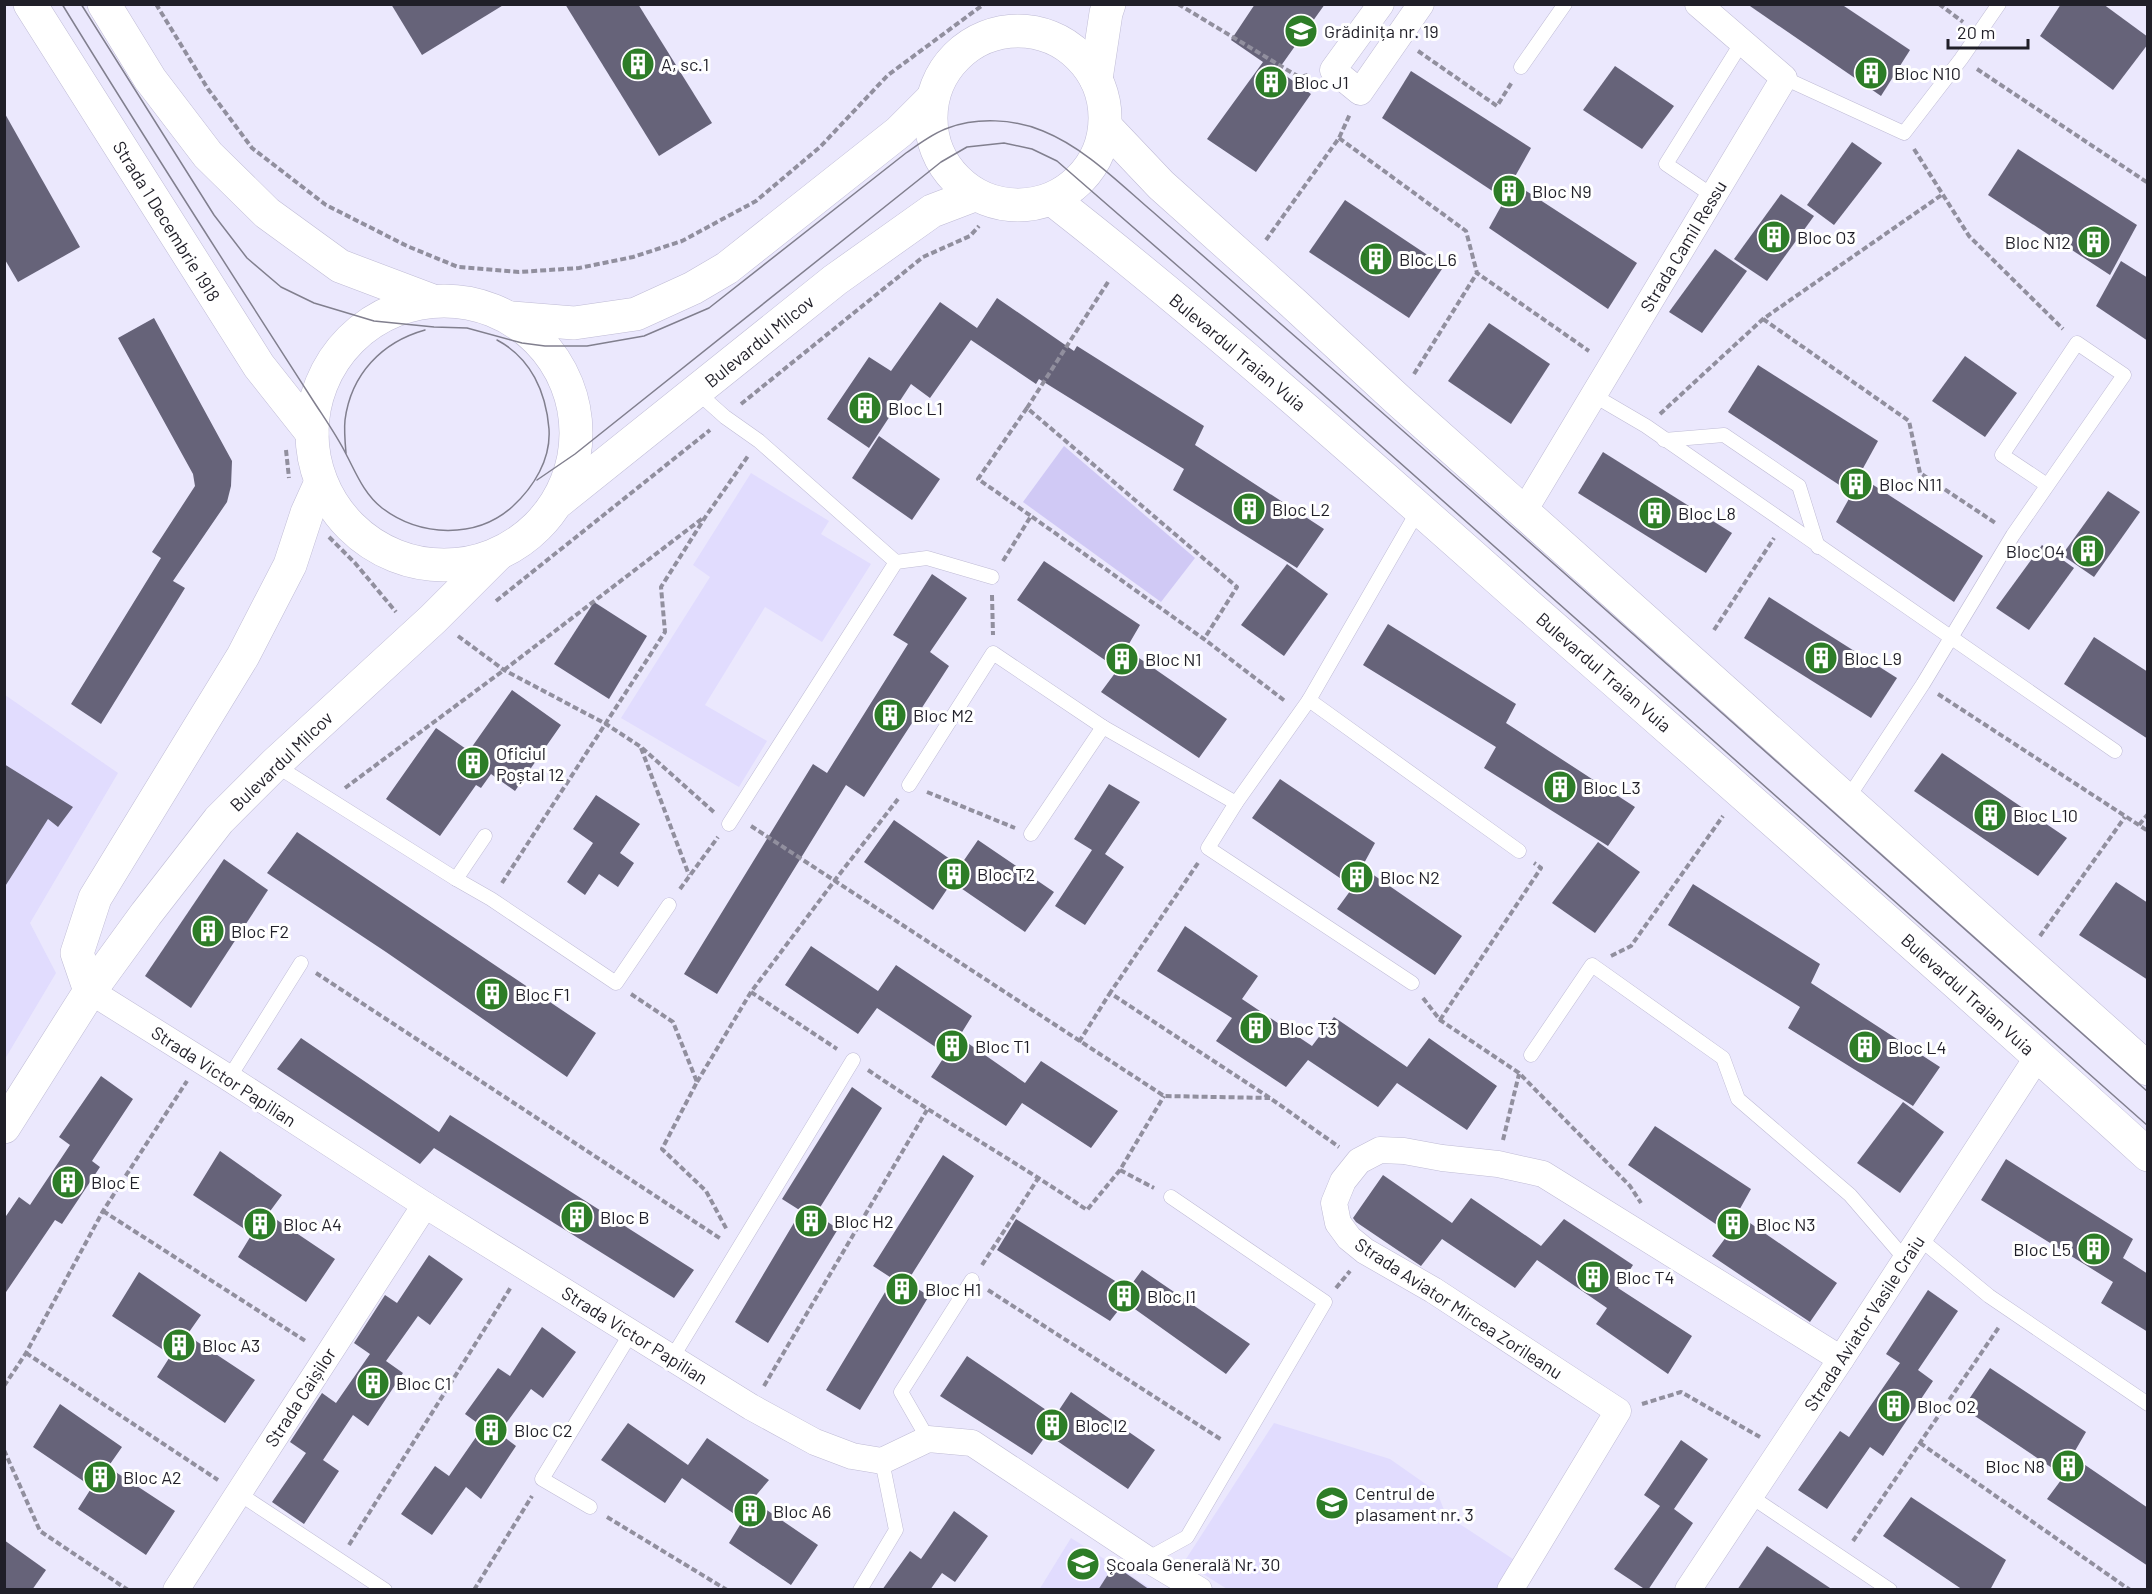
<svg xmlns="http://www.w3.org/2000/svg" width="2152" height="1594" font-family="Barlow,sans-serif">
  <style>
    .built { fill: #e1dcfe }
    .green { fill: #d0c9f5 }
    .building { fill: #666379 }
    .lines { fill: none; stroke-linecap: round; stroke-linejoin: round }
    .lane-casing { stroke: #bfbbd5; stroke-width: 15 }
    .street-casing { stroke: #bfbbd5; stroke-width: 27 }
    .secondary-casing { stroke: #bfbbd5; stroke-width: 34 }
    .path { stroke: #918f9e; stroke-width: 4; stroke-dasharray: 6 3; stroke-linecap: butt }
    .lane { stroke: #fff; stroke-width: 14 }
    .street { stroke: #fff; stroke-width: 26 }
    .secondary { stroke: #fff; stroke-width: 33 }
    .tram { stroke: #817f8e; stroke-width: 1.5 }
    .labels { text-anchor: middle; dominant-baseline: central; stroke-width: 6; stroke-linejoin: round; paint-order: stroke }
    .poi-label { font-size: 18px; fill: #201f28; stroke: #fff; text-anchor: start }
    .street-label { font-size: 18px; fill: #201f28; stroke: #fff }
  </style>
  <rect width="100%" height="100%" fill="#ebe8fd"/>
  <g class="built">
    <polygon points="751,473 829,521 821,534 871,564 822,642 765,607 705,705 767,741 739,787 621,718 710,577 693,565"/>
    <polygon points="5,695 118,773 30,923 56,973 5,1059"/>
    <polygon points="1274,1423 1390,1459 1437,1492 1446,1515 1516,1561 1499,1590 1227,1589 1184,1562"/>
    <polygon points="1071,1538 1152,1589 1039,1590"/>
  </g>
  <polygon class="green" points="1064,446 1195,558 1161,602 1023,502"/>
  <g class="building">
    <polygon points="391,4 505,4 422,55"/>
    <polygon points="565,4 638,4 712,123 659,156"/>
    <polygon points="1255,4 1325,4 1278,70 1311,94 1256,172 1207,139 1263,62 1231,40"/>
    <polygon points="1747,4 1841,4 1910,50 1881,96"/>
    <polygon points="2061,4 2103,4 2148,37 2148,44 2113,90 2040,36"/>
    <polygon points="1615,66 1674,106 1642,149 1583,110"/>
    <polygon points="1411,71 1531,148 1503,198 1382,118"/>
    <polygon points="4,112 80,247 18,282 4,258"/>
    <polygon points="1852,142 1882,163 1834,225 1807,205"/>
    <polygon points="2018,149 2137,225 2110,275 1988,195"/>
    <polygon points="1514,183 1637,263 1608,309 1489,228"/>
    <polygon points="1781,194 1814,216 1767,281 1734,259"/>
    <polygon points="1345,200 1444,266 1409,318 1309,252"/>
    <polygon points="1715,249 1747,271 1702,333 1669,312"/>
    <polygon points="2121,261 2148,278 2148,341 2096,306"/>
    <polygon points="997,298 1074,351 1077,346 1204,426 1195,445 1324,529 1297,568 1173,490 1184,469 1039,379 1036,384 971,340 930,398 911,384 869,448 827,419 869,357 891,371 940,302 977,328"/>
    <polygon points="154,318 232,461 231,486 227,502 173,581 185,588 101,724 71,704 161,558 152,552 195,486 193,474 118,338"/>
    <polygon points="1489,323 1550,364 1511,424 1448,381"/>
    <polygon points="1965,356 2017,393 1985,437 1932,401"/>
    <polygon points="1758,365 1878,441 1850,492 1728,412"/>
    <polygon points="879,436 940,479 912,520 852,478"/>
    <polygon points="1603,452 1732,533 1706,573 1578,493"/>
    <polygon points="1861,477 1983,556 1954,602 1836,522"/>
    <polygon points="2108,491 2140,512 2094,577 2062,555"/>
    <polygon points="2042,545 2074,568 2029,630 1996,608"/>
    <polygon points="1044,561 1140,625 1126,649 1227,719 1199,758 1101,692 1118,669 1017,600"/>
    <polygon points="1287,564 1328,594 1284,656 1241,625"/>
    <polygon points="932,574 967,598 930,652 949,666 864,797 846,785 717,994 684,974 813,764 827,773 908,644 893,635"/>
    <polygon points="1769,597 1897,678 1871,718 1744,638"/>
    <polygon points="594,602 647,636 609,699 554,664"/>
    <polygon points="1388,624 1516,704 1506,723 1635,807 1608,846 1484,768 1496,747 1363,665"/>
    <polygon points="2094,637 2148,672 2148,739 2064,684"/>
    <polygon points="512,690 561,725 515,791 491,774 481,788 476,785 440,836 386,799 436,728 469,751"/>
    <polygon points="1942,753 2067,838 2038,876 1914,791"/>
    <polygon points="4,764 73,807 58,827 48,819 4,888"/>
    <polygon points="1280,779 1375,843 1362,867 1462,936 1435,975 1337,909 1353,887 1252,818"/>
    <polygon points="1109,784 1140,802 1105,854 1124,867 1085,925 1055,906 1092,850 1074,839"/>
    <polygon points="596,795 640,824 620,853 634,863 618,887 599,874 585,895 567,882 593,843 573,829"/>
    <polygon points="894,820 960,866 978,840 1054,892 1025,932 952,882 933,910 864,862"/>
    <polygon points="297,832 596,1033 567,1077 386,952 267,873"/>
    <polygon points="1598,842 1640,872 1595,933 1552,903"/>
    <polygon points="224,859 268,890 191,1008 145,976"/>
    <polygon points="2116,882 2148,903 2148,980 2079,935"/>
    <polygon points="1693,884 1820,964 1811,983 1940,1067 1913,1106 1788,1028 1800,1007 1668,925"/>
    <polygon points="1185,926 1258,976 1242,999 1312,1046 1334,1017 1407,1067 1429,1038 1497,1086 1467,1130 1397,1083 1378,1107 1308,1060 1286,1087 1216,1041 1232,1018 1157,971"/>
    <polygon points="811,946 878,991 896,965 972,1016 959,1037 1025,1083 1041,1061 1118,1111 1091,1148 1022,1103 1006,1126 931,1077 946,1054 877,1008 858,1034 785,985"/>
    <polygon points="301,1038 439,1132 450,1115 694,1270 674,1298 434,1148 420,1164 277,1069"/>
    <polygon points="101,1076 133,1099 92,1161 100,1167 62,1224 55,1220 4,1295 4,1219 19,1197 30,1205 70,1145 59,1137"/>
    <polygon points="852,1087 882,1108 816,1214 838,1229 768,1343 735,1322 801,1211 782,1199"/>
    <polygon points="1903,1102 1944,1132 1900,1193 1857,1163"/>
    <polygon points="1655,1126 1751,1189 1737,1214 1837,1283 1810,1322 1712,1256 1729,1233 1628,1165"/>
    <polygon points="220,1151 282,1195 268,1214 335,1259 306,1302 238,1257 252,1234 193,1195"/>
    <polygon points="943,1155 974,1176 907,1282 929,1296 860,1410 826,1390 893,1279 873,1266"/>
    <polygon points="2006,1159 2133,1239 2123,1258 2148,1274 2148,1332 2101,1303 2113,1282 1981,1200"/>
    <polygon points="1383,1175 1452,1223 1471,1198 1541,1246 1564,1219 1633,1265 1618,1288 1692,1336 1668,1374 1596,1324 1607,1308 1537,1260 1515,1288 1442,1239 1421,1266 1356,1222 1353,1218"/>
    <polygon points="1016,1219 1128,1289 1142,1270 1250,1344 1226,1374 1125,1302 1110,1321 997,1250"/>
    <polygon points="429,1255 463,1279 430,1325 418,1316 386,1361 403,1373 368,1426 353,1415 323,1460 339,1471 304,1524 272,1502 306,1453 290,1442 322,1393 336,1403 370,1354 354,1343 385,1295 397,1303"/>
    <polygon points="139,1272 201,1315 187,1335 255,1380 225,1423 157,1377 171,1355 112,1316"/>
    <polygon points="1928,1290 1958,1311 1918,1370 1933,1381 1883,1456 1870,1447 1827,1509 1798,1490 1840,1431 1849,1437 1900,1363 1886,1354"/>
    <polygon points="542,1327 576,1352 543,1398 531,1389 499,1433 516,1446 481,1499 466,1487 432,1535 401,1514 435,1466 449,1476 483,1427 465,1414 498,1368 510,1376"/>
    <polygon points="967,1356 1055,1416 1071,1392 1155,1450 1128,1489 1047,1434 1032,1455 940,1396"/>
    <polygon points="1990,1368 2086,1432 2072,1456 2148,1508 2148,1566 2047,1499 2064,1476 1963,1408"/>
    <polygon points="60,1404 122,1447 108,1467 175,1511 146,1555 78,1509 92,1487 33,1447"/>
    <polygon points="628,1423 688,1465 707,1438 769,1480 752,1500 818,1545 791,1585 729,1543 743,1520 682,1478 665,1503 601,1460"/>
    <polygon points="1681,1440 1708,1459 1674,1509 1693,1523 1648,1590 1646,1590 1614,1569 1660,1506 1644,1495"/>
    <polygon points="1911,1497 2006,1560 1990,1590 1963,1590 1883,1536"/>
    <polygon points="954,1511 988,1536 955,1582 942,1573 930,1590 882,1590 910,1551 921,1559"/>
    <polygon points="4,1540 46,1570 32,1590 4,1590"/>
    <polygon points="1767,1546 1833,1590 1737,1590"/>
    <polygon points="1114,1565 1150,1590 1098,1590"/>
  </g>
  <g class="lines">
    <g class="lane-casing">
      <g id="lane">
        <polyline points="1521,67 1565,4"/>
        <polyline points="1784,78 1904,133 1961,59 1999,4"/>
        <polyline points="1713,196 1666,164 1742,42"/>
        <polyline points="697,392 725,417 759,441 896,562 729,824"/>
        <polyline points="1593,395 1646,426 2115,751"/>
        <polyline points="1664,440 1724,435 1799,486 1818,547"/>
        <polyline points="896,562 927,558 992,577"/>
        <polyline points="1309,700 1519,851"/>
        <polyline points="275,765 456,879 491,899 616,983 669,905"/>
        <polyline points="909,785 993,653 1103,727 1236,803 1309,700 1419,509"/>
        <polyline points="1846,801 1923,684 2013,535 2124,375 2077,343 2002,455 2047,485"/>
        <polyline points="1236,803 1208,848 1412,983"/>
        <polyline points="1031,834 1103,727"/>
        <polyline points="456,879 485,836"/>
        <polyline points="1531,1055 1592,965 1723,1058 1738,1099 1850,1195 1906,1260"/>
        <polyline points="229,1078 301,963"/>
        <polyline points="1920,1239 1989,1296 2148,1404"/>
        <polyline points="672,1358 853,1060"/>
        <polyline points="928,1439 901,1392 972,1280"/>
        <polyline points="238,1493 385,1590"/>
        <polyline points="1750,1496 1890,1590"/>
        <polyline points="590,1507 542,1479 631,1333"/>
        <polyline points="1147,1559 1187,1537 1325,1302 1171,1197"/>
        <polyline points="860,1590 896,1530 882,1461"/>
      </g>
    </g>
    <g class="street-casing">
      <g id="street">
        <polyline points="1381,4 1333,70 1360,92 1421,4"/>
        <polyline points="1524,511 1784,78 1698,4"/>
        <polyline points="90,991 229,1078 425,1205 751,1407 815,1442 852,1456 882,1461 928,1439 972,1443 1147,1559 1199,1590"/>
        <polyline points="176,1590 425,1205"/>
        <polyline points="1510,1590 1618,1411 1433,1290 1365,1251 1349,1238 1338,1223 1334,1203 1343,1181 1359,1161 1380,1150 1404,1151 1442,1158 1498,1164 1543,1174 1841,1359"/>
        <polyline points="1688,1590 1841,1359 2038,1056"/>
      </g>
    </g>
    <g class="secondary-casing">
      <g id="secondary">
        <polyline points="30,4 259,366 312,433"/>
        <polyline points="104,4 150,79 208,155 267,213 340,266 430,300"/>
        <circle cx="1018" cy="118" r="87"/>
        <polyline points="1096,79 1106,13 1109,4"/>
        <polyline points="1106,127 1161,185 1293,303 1398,400 2148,1069"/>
        <path d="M1052 199C1217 328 1373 468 1530 607 1737 788 1944 970 2148 1155"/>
        <circle cx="444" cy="433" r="132"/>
        <polyline points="512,318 574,323 636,314 693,288 727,268 899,132 931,100"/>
        <polyline points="559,501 835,280 932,211 974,195"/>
        <polyline points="90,991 77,953 95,898 243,656 290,565 307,513 321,482"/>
        <polyline points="4,1127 90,991 146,914 219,820 275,764 433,619 497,555"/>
      </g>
    </g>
    <g class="path">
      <polyline points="156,4 208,89 252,148 326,205 407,246 458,267 519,272 579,268 633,257 682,241 756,201 820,147 888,75 984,4"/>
      <polyline points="1178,4 1299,77 1309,75"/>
      <polyline points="1939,4 1963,22"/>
      <polyline points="1418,51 1497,106 1512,82"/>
      <polyline points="1977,69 2148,183"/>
      <polyline points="1339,138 1466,231 1477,273 1589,351"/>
      <polyline points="1914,149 1969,236 2063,329"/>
      <polyline points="1266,240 1339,138 1350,114"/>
      <polyline points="1108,282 1027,408 1237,587 1204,639"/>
      <polyline points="1763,319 1909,421 1920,473 1997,524"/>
      <polyline points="1414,374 1477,273"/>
      <polyline points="741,404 923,257 970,236 979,226"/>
      <polyline points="1027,408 978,479 1031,516"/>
      <polyline points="1660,414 1763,319 1943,194"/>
      <polyline points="286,450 289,478"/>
      <polyline points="329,537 355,563 396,612"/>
      <polyline points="1003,561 1031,516 1204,639 1285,701"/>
      <polyline points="992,595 993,635"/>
      <polyline points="496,601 710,430"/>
      <polyline points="1714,630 1774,538"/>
      <polyline points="458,636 504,670 606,724 641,747 715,813"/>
      <polyline points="1938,694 2148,831"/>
      <polyline points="641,748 689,875"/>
      <polyline points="345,788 504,670 703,518"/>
      <polyline points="927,792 1015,828"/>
      <polyline points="2139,825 2148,814"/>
      <polyline points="751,826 1164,1096 1270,1098"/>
      <polyline points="1198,863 1110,993 1270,1098 1339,1147"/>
      <polyline points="502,883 665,632 661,587 706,516 748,456"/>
      <polyline points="680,889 718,837"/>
      <polyline points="2040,936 2125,817"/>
      <polyline points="1611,956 1631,946 1723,816"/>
      <polyline points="316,973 721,1239"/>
      <polyline points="751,992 837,1049"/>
      <polyline points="631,994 673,1022 697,1082 662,1149 706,1191 727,1230"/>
      <polyline points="1423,998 1440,1020 1519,1073 1630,1186 1641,1203"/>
      <polyline points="1440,1020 1541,868 1534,863"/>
      <polyline points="1079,1042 1110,993"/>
      <path d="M868 1070C940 1119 1015 1161 1087 1210L1120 1170 1164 1096"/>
      <polyline points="697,1082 751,992 835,880 898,799"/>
      <polyline points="1503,1140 1519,1074"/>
      <polyline points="1120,1170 1154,1188"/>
      <polyline points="103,1211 307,1342"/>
      <polyline points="982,1265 1039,1177"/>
      <polyline points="1336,1288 1350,1271"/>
      <polyline points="988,1290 1222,1440"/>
      <polyline points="26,1353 218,1480"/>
      <polyline points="4,1386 26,1353 103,1211 187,1081"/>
      <polyline points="764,1386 927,1110"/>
      <polyline points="1642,1404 1681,1392 1760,1437"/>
      <polyline points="1920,1443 2130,1590"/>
      <polyline points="4,1450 40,1531 128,1590"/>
      <polyline points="607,1517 727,1590"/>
      <polyline points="1853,1541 1999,1327"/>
      <polyline points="349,1545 511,1287"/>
      <polyline points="474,1590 532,1496"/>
    </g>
    <use href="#lane" class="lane"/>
    <use href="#street" class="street"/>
    <use href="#secondary" class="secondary"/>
    <g class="tram">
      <path d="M62 4C144 138 229 270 314 402 325 419 337 436 346 454 356 473 364 494 382 508 420 537 476 539 512 507 534 487 551 459 549 429 546 392 531 358 497 340"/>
      <path d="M81 4 214 215 247 258 281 287 314 303 374 321 434 327 467 328 522 343 545 346H587L644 336 709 308 906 153C919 144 933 133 948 128 977 117 1014 119 1043 131 1085 148 1119 183 1153 212 1212 264 1271 315 1330 367 1604 606 1875 850 2148 1092"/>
      <path d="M346 453C345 442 344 430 345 420 351 374 382 342 425 330"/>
      <polyline points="537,480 575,454 941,162 967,147 1004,143 1032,149 1057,161 1195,281 2148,1126"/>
    </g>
  </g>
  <defs>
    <g id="school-disc" transform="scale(1.725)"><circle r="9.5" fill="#2d7d27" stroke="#fff"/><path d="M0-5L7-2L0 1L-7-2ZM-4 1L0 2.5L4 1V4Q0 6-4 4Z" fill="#fff"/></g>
    <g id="building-disc" transform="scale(1.725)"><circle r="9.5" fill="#2d7d27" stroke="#fff"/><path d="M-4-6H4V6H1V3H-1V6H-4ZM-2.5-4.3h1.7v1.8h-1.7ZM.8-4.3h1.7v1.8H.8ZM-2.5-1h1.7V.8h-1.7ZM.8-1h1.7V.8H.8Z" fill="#fff"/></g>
  </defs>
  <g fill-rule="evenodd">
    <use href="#school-disc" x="1301" y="31"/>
    <use href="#building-disc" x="638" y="64"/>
    <use href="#building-disc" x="1871" y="73"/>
    <use href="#building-disc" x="1271" y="82"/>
    <use href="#building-disc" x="1509" y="191"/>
    <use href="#building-disc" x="1774" y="237"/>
    <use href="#building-disc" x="2094" y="242"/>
    <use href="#building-disc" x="1376" y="259"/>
    <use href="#building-disc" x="865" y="408"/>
    <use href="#building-disc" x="1856" y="484"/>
    <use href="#building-disc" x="1249" y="509"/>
    <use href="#building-disc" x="1655" y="513"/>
    <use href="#building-disc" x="2088" y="551"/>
    <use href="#building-disc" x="1821" y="658"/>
    <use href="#building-disc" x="1122" y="659"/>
    <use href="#building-disc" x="890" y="715"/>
    <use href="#building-disc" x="473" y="763"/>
    <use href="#building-disc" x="1560" y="787"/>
    <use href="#building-disc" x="1990" y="815"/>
    <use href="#building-disc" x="954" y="874"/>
    <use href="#building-disc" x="1357" y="877"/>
    <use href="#building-disc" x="208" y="931"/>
    <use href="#building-disc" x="492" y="994"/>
    <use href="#building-disc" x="1256" y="1028"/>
    <use href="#building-disc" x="952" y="1046"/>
    <use href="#building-disc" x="1865" y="1047"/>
    <use href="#building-disc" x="68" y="1182"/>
    <use href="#building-disc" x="577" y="1217"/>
    <use href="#building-disc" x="811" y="1221"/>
    <use href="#building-disc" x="260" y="1224"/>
    <use href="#building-disc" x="1733" y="1224"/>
    <use href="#building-disc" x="2094" y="1249"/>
    <use href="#building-disc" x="1593" y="1277"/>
    <use href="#building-disc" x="902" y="1289"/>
    <use href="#building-disc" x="1124" y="1296"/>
    <use href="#building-disc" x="179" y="1345"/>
    <use href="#building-disc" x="373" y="1383"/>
    <use href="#building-disc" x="1894" y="1406"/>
    <use href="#building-disc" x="1052" y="1425"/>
    <use href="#building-disc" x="491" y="1430"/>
    <use href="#building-disc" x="2068" y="1466"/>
    <use href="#building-disc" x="100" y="1477"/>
    <use href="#school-disc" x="1332" y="1503"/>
    <use href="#building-disc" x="750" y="1511"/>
    <use href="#school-disc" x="1083" y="1564"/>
  </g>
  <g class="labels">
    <g class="poi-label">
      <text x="1324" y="31">Grădinița nr. 19</text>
      <text x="661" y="64">A, sc.1</text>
      <text x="1894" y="73">Bloc N10</text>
      <text x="1294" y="82">Bloc J1</text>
      <text x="1532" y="191">Bloc N9</text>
      <text x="1797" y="237">Bloc O3</text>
      <text x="2071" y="242" text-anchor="end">Bloc N12</text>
      <text x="1399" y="259">Bloc L6</text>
      <text x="888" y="408">Bloc L1</text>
      <text x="1879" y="484">Bloc N11</text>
      <text x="1272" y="509">Bloc L2</text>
      <text x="1678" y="513">Bloc L8</text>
      <text x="2065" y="551" text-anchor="end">Bloc O4</text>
      <text x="1844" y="658">Bloc L9</text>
      <text x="1145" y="659">Bloc N1</text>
      <text x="913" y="715">Bloc M2</text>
      <text x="496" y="753">Oficiul<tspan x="496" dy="21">Poștal 12</tspan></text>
      <text x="1583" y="787">Bloc L3</text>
      <text x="2013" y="815">Bloc L10</text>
      <text x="977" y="874">Bloc T2</text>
      <text x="1380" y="877">Bloc N2</text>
      <text x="231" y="931">Bloc F2</text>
      <text x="515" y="994">Bloc F1</text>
      <text x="1279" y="1028">Bloc T3</text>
      <text x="975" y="1046">Bloc T1</text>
      <text x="1888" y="1047">Bloc L4</text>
      <text x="91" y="1182">Bloc E</text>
      <text x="600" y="1217">Bloc B</text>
      <text x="834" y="1221">Bloc H2</text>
      <text x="283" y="1224">Bloc A4</text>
      <text x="1756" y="1224">Bloc N3</text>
      <text x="2071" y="1249" text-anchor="end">Bloc L5</text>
      <text x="1616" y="1277">Bloc T4</text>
      <text x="925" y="1289">Bloc H1</text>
      <text x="1147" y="1296">Bloc I1</text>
      <text x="202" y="1345">Bloc A3</text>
      <text x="396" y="1383">Bloc C1</text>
      <text x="1917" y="1406">Bloc O2</text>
      <text x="1075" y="1425">Bloc I2</text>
      <text x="514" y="1430">Bloc C2</text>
      <text x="2045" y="1466" text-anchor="end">Bloc N8</text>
      <text x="123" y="1477">Bloc A2</text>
      <text x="1355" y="1493">Centrul de<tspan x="1355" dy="21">plasament nr. 3</tspan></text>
      <text x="773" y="1511">Bloc A6</text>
      <text x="1106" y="1564">Școala Generală Nr. 30</text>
    </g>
    <g class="street-label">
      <text transform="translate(167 221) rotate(58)">Strada 1 Decembrie 1918</text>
      <text transform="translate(1683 246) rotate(-59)">Strada Camil Ressu</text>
      <text transform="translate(759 341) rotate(-39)">Bulevardul Milcov</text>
      <text transform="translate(1238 352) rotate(40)">Bulevardul Traian Vuia</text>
      <text transform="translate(1604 672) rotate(41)">Bulevardul Traian Vuia</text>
      <text transform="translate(281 761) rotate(-44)">Bulevardul Milcov</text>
      <text transform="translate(1968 994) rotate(42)">Bulevardul Traian Vuia</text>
      <text transform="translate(224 1076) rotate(33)">Strada Victor Papilian</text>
      <text transform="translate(1459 1308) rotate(33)">Strada Aviator Mircea Zorileanu</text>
      <text transform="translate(1864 1323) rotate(-57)">Strada Aviator Vasile Craiu</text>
      <text transform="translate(635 1335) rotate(32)">Strada Victor Papilian</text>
      <text transform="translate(300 1397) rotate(-57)">Strada Caișilor</text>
    </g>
  </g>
  <rect width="2152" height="1594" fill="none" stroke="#201f28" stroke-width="12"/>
  <path d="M1948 39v9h80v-9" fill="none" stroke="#201f28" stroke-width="3"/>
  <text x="1957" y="39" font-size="18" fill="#201f28" stroke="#ffffff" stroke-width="4.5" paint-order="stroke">20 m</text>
</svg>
